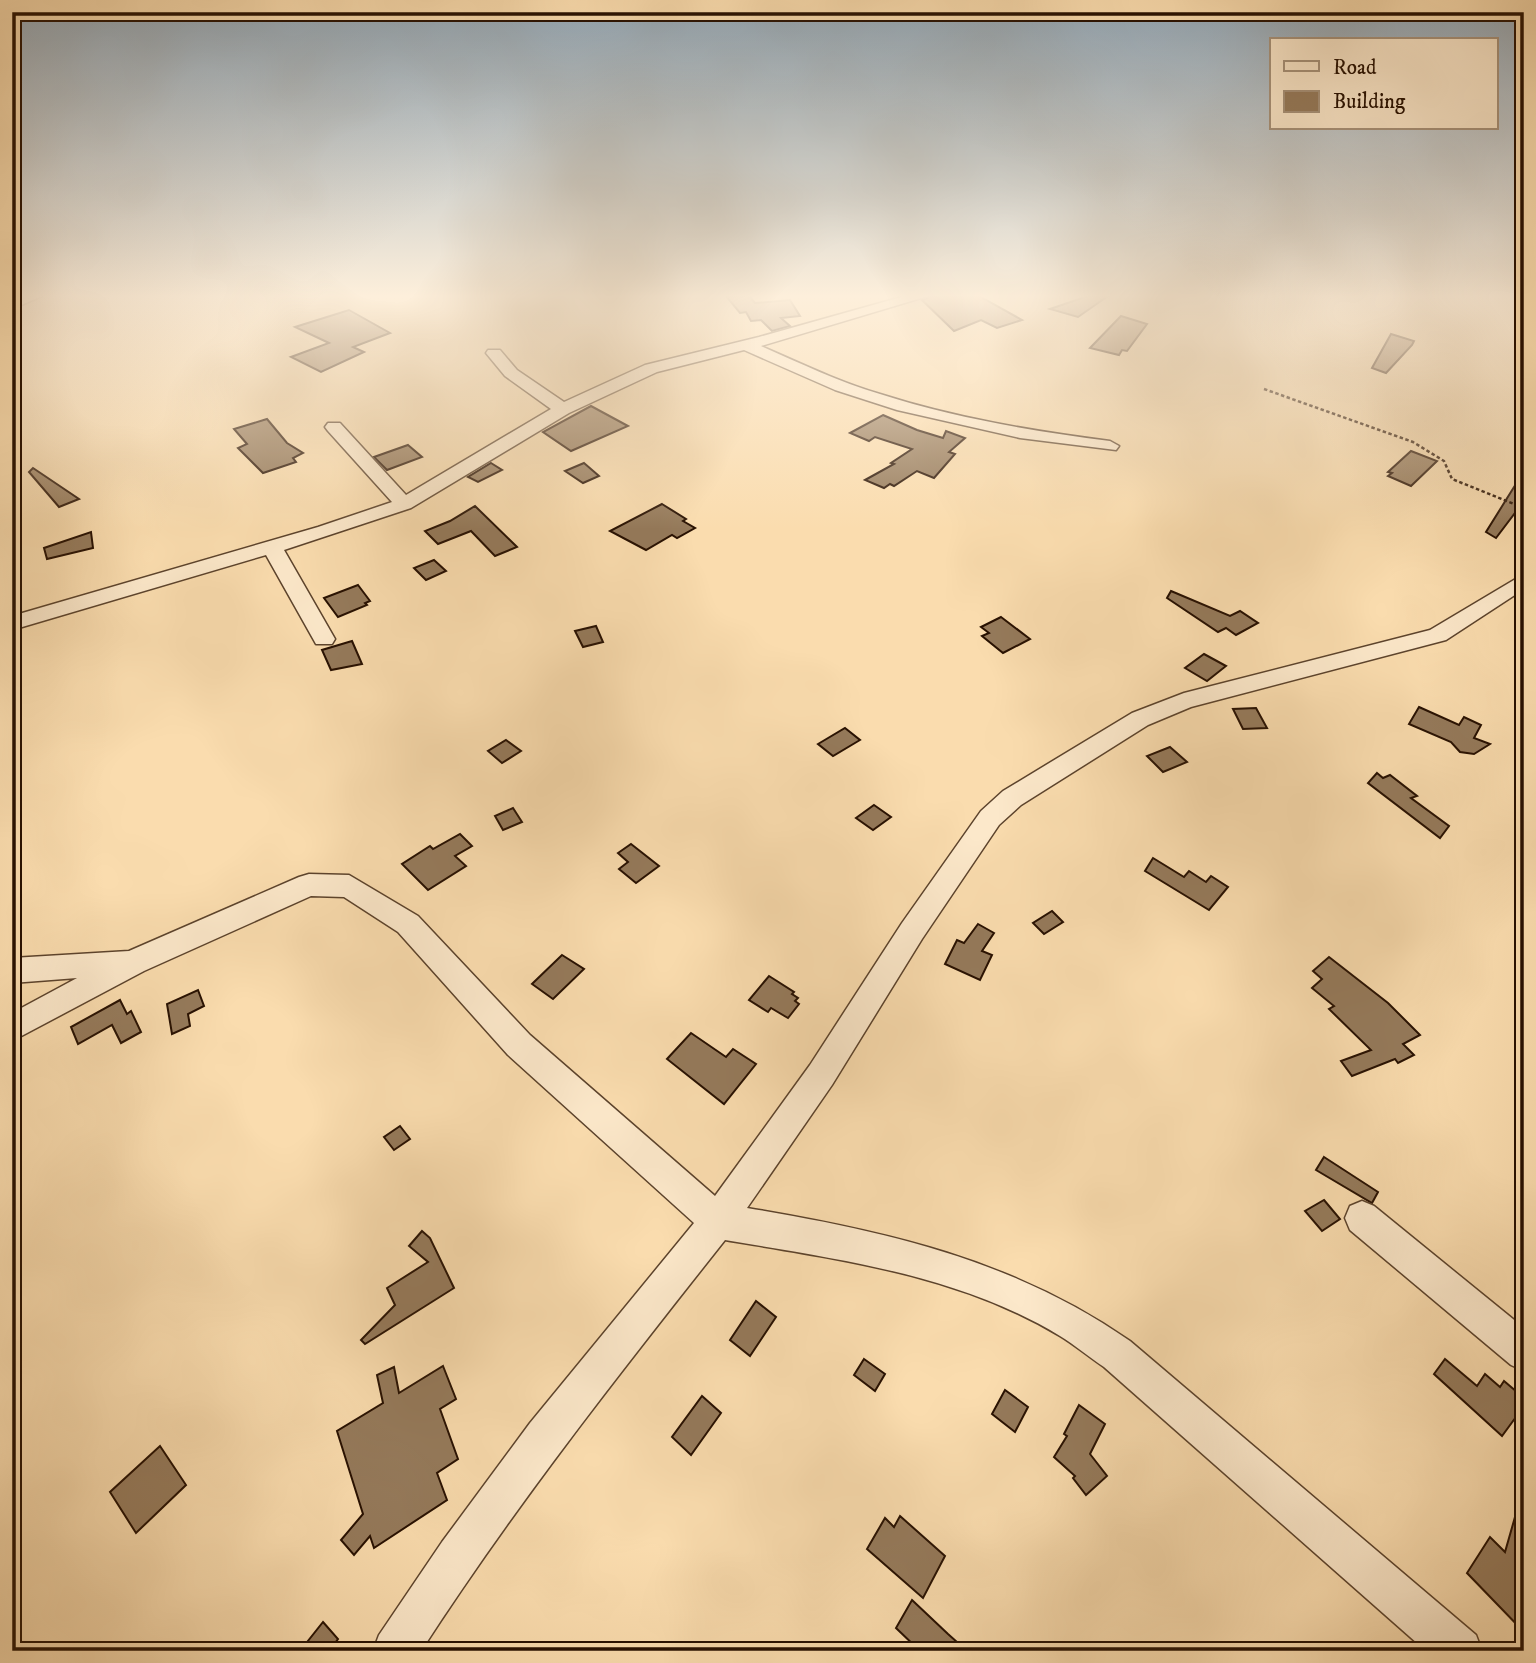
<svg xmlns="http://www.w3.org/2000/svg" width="1536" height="1663" font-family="'IM FELL DW Pica',serif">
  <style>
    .building { fill: #957a5b; stroke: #271001; stroke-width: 2 }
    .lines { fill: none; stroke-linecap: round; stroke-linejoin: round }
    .minor-casing { stroke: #5c432c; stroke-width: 3 }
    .path { stroke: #271001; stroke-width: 2.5; stroke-dasharray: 3.5 2.5; stroke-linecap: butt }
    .minor { fill: #fce8ca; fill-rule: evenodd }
  </style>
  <rect width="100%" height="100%" fill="#fadcae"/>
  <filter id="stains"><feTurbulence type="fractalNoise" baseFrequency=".00286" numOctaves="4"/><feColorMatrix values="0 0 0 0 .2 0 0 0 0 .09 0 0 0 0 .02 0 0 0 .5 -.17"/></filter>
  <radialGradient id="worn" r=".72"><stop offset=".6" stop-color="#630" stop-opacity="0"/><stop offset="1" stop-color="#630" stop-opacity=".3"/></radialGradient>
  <g class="building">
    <polygon points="726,296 749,296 755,303 790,300 800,316 781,318 790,326 772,331 761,320 751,321 746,312 740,313"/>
    <polygon points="931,296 979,296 1022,320 997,328 981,320 954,331 922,300"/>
    <polygon points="1088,296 1108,296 1078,317 1050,309"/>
    <polygon points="349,310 390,333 353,347 364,352 321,372 291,357 329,343 295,327"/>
    <polygon points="1121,316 1147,324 1127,351 1122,350 1119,355 1090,348"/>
    <polygon points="1391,334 1414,341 1412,345 1386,373 1372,368"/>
    <polygon points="591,406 628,426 571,451 543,432"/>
    <polygon points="883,415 917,430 943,438 946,431 965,438 949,452 955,454 934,478 917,471 894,486 890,484 884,488 865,480 894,464 891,463 912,449 875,437 869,441 850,433"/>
    <polygon points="267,419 287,443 303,453 293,458 296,462 263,473 238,448 247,444 234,429"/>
    <polygon points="408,445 422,457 387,470 374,457"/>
    <polygon points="1411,451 1437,461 1411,486 1388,476 1392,473 1388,472"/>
    <polygon points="491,463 502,470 478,482 468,477"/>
    <polygon points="584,463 599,476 583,483 565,471"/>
    <polygon points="33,468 79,499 59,507 29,472"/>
    <polygon points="1524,471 1524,501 1496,538 1486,532"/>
    <polygon points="662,504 686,519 683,521 695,528 677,538 672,535 646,550 610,531"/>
    <polygon points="475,506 517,547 495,556 471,531 438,544 425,531 450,521"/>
    <polygon points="91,532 93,548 47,559 44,548"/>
    <polygon points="434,560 446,571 426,580 414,568"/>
    <polygon points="358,585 370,601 365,603 367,605 338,617 324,598"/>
    <polygon points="1171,591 1230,616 1240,611 1258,623 1236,635 1226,628 1218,632 1167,598"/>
    <polygon points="1001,617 1030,639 1003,653 982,636 989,633 981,627"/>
    <polygon points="596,626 603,642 583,647 575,631"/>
    <polygon points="352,641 362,664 331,670 322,650"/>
    <polygon points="1204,654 1226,666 1207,681 1185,668"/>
    <polygon points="1419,707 1459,725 1464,717 1481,725 1474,738 1490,744 1474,754 1460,752 1451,742 1409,724"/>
    <polygon points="1256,708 1267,728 1243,729 1233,709"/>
    <polygon points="845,728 860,740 833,756 818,744"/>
    <polygon points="506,740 521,751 502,763 488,751"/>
    <polygon points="1170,747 1187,762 1163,772 1147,756"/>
    <polygon points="1377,773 1383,778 1390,775 1417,796 1411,798 1449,826 1440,838 1368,783"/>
    <polygon points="874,805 891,817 873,830 856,818"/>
    <polygon points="513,808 522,822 503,830 495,816"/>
    <polygon points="460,834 472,846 455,856 466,866 428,890 402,864 430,846 433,849"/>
    <polygon points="631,844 659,866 636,883 619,869 628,862 618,853"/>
    <polygon points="1153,858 1184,877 1189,871 1206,882 1211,876 1228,887 1209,910 1145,871"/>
    <polygon points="1052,911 1063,922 1044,934 1033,923"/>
    <polygon points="978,924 994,933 982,951 992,955 980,980 945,964 957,940 964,943"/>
    <polygon points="562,955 584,969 553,999 532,984"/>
    <polygon points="1329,957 1388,1003 1420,1035 1403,1044 1414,1055 1398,1063 1395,1059 1352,1076 1341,1061 1371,1050 1329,1009 1334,1006 1312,988 1322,979 1313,971"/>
    <polygon points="769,976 794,992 792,994 798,998 795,1001 799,1004 788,1018 771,1008 768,1012 749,1000"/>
    <polygon points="198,990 204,1006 188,1014 190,1026 172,1034 167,1004"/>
    <polygon points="120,1000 127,1014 131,1011 141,1032 121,1043 112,1025 78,1044 71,1027"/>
    <polygon points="691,1033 726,1057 733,1049 756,1064 724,1104 667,1059"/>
    <polygon points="400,1126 410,1139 394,1150 384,1137"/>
    <polygon points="1324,1157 1378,1192 1372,1203 1316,1170"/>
    <polygon points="1324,1200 1340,1219 1322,1231 1305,1211"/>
    <polygon points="422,1231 430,1238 454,1288 365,1344 361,1340 395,1305 387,1288 428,1262 409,1246"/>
    <polygon points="756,1301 776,1317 750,1356 730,1340"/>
    <polygon points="864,1359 885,1374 875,1391 854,1375"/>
    <polygon points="1445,1359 1477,1386 1485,1374 1500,1387 1504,1381 1524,1398 1524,1406 1502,1436 1434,1374"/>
    <polygon points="443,1366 456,1399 440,1409 458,1459 437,1473 447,1500 374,1548 370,1536 354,1555 341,1540 363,1514 337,1431 383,1403 377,1375 394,1367 399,1393"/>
    <polygon points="1005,1390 1028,1407 1015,1432 992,1414"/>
    <polygon points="702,1396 721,1413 691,1455 672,1437"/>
    <polygon points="1079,1405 1105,1424 1090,1454 1107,1476 1086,1495 1073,1478 1075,1476 1054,1457 1067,1436 1064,1434"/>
    <polygon points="160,1446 186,1485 136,1533 110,1492"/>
    <polygon points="1519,1503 1524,1504 1524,1632 1467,1573 1490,1537 1505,1552"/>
    <polygon points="900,1516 945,1556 923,1598 867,1549 885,1518 894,1527"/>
    <polygon points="912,1600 948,1634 967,1651 920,1651 896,1628"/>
    <polygon points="323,1622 338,1639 329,1651 300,1651"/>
  </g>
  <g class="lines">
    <g class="minor-casing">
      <g id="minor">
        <polygon points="22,296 42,296 12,309 12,300"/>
        <path d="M905 296H928L761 346C800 363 839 382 880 394 955 418 1032 431 1110 441L1119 446 1116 450 1020 438 897 410 835 390 744 350 657 372 569 413 411 508 284 550 335 639 332 644H316L266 555 12 630V616L318 527 392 502 328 431 325 427 328 423H340L406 495 551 409 505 376 486 353 488 350H500L517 370 564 402 645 365 759 337Z"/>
        <path d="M1524 574V589L1446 640 1191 707 1148 725 1021 805 999 825 922 939 832 1085 747 1208C885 1231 1014 1260 1130 1341L1476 1635 1482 1651H1426L1104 1367C1089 1357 1075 1345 1060 1336 960 1275 838 1259 725 1240 619 1374 514 1507 421 1651H373L379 1635 442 1542 530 1423 694 1223 508 1055 398 932 344 897 311 896 144 971 12 1041V1013L77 978 12 983V958L129 951 299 877 309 874 349 875 418 916 530 1035 715 1196 810 1065 902 923 981 811 1003 791 1132 713 1184 693 1430 630Z"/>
        <polygon points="1362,1201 1374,1206 1524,1328 1524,1371 1511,1365 1350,1230 1345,1218 1350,1206"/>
      </g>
    </g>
    <polyline class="path" points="1264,389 1413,442 1444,461 1452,479 1524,508"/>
    <use href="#minor" class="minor"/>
  </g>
  <linearGradient id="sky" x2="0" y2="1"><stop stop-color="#92a8b9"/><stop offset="0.56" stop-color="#fdefdb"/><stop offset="1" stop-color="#fdefdb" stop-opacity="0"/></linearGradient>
  <rect width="1536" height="529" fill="url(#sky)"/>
  <rect width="1536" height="1663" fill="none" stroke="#fadcae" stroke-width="42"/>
  <rect x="14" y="14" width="1508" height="1635" fill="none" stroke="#271001" stroke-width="3.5"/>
  <rect x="21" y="21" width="1494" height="1621" fill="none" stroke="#271001" stroke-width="2"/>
  <rect x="1270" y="38" width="228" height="91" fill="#fce8ca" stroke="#a7927a" stroke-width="2"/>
  <rect x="1284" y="61" width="35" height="10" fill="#fce8ca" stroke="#a7927a" stroke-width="2"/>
  <text x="1333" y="74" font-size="21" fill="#271001">Road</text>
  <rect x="1284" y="91" width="35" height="21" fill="#957a5b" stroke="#a7927a" stroke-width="2"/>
  <text x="1333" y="108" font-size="21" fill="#271001">Building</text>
  <rect width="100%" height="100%" filter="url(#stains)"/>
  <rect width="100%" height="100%" fill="url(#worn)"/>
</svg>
